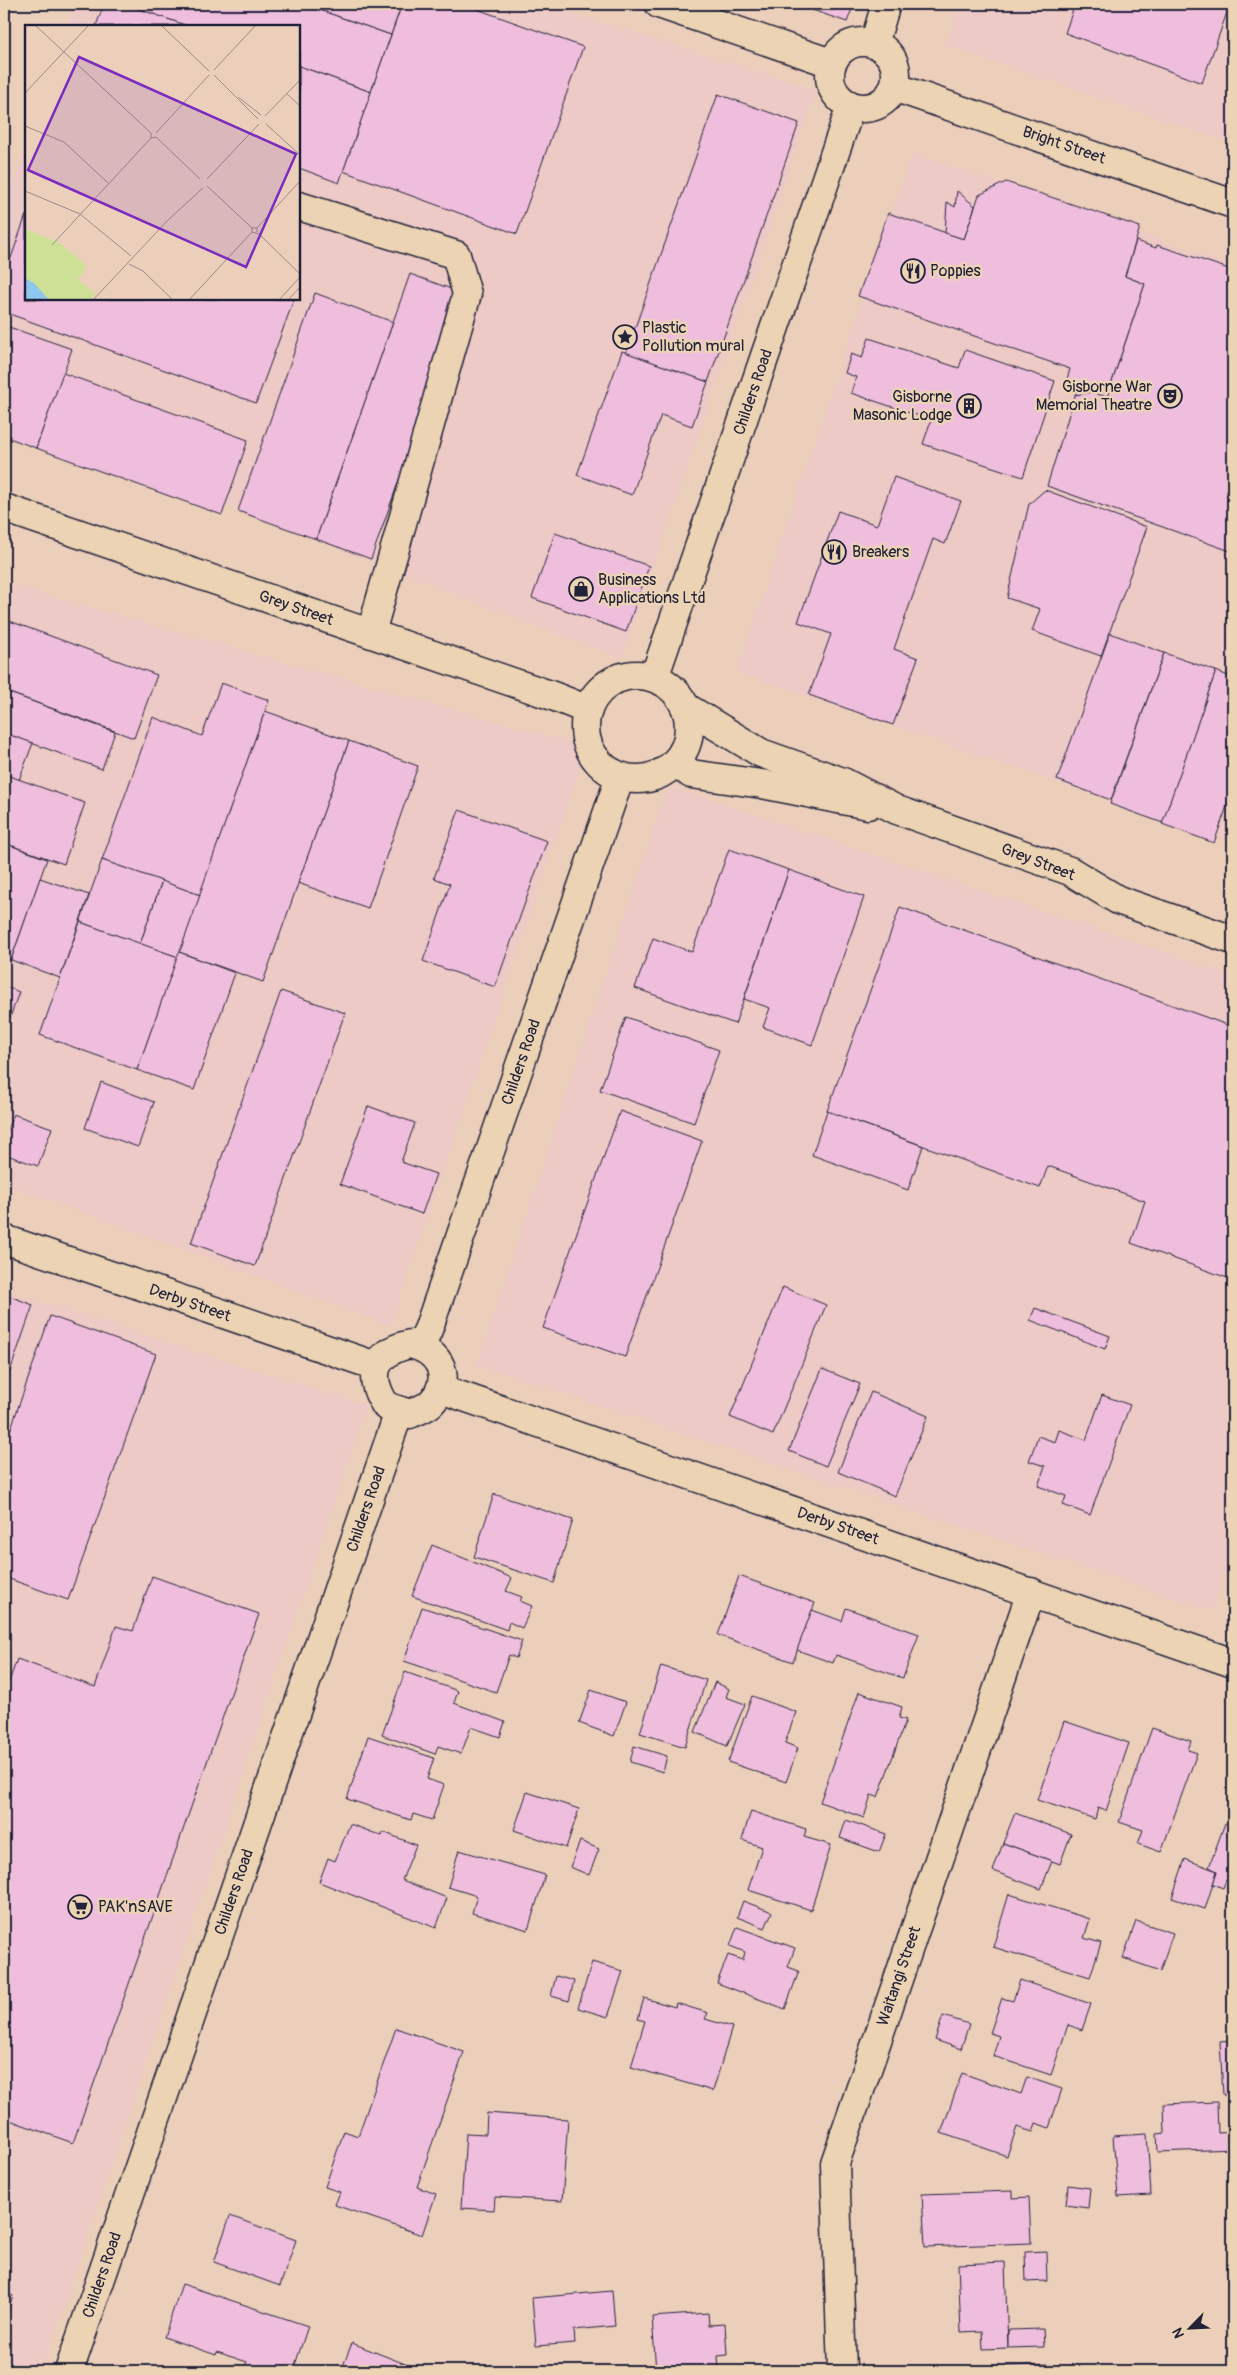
<svg xmlns="http://www.w3.org/2000/svg" width="1237" height="2375" font-family="Pangolin,sans-serif">
  <style>
    .built { fill: #edcac5 }
    .building { fill: #f0bedd; stroke: #22223b }
    .lines { fill: none; stroke-linecap: round; stroke-linejoin: round }
    .minor-casing { stroke: #22223b; stroke-width: 31 }
    .minor { stroke: #ebd3b3; stroke-width: 28 }
    .labels { text-anchor: middle; dominant-baseline: central; stroke-width: 4.5; stroke-linejoin: round; paint-order: stroke }
    .street-label { font-size: 16px; fill: #22223b; stroke: #ebd3b3 }
    .poi-label { font-size: 16px; fill: #22223b; stroke: #ebd3b3; text-anchor: start }
    .inset-road { fill: none; stroke: #9b8a88; stroke-width: 1 }
    .view { fill: #7b2cbf; fill-opacity: 0.15; stroke: #7b2cbf; stroke-width: 2.5 }
    .inset-edge { fill: none; stroke: #22223b; stroke-width: 2.5 }
  </style>
  <rect width="100%" height="100%" fill="#eccfbb"/>
  <filter id="ink" filterUnits="userSpaceOnUse"><feTurbulence type="fractalNoise" baseFrequency=".02" numOctaves="2"/><feDisplacementMap in="SourceGraphic" scale="10" xChannelSelector="R" yChannelSelector="G"/><feConvolveMatrix kernelMatrix="1 2 1 2 8 2 1 2 1" color-interpolation-filters="sRGB"/></filter>
  <g filter="url(#ink)">
    <g class="built">
      <polygon points="75,4 543,4 817,90 622,659 4,419 4,210 26,144 26,299 299,299 299,26 67,26"/>
      <polygon points="961,4 1233,4 1233,144 945,45"/>
      <polygon points="912,152 1233,266 1233,843 737,672"/>
      <polygon points="4,583 587,747 391,1326 4,1184"/>
      <polygon points="668,785 1233,975 1233,1544 1212,1611 477,1365"/>
      <polygon points="4,1290 367,1405 42,2371 4,2371"/>
    </g>
    <g class="building">
      <polygon points="104,4 125,4 188,26 96,26"/>
      <polygon points="125,4 303,4 391,35 371,92 299,66 299,26 188,26"/>
      <polygon points="303,4 402,4 391,35"/>
      <polygon points="402,4 463,4 583,47 517,234 343,171"/>
      <polygon points="795,4 854,4 847,22"/>
      <polygon points="1075,4 1230,4 1202,83 1065,33"/>
      <polygon points="299,66 371,92 339,183 299,168"/>
      <polygon points="718,94 799,123 708,382 626,353"/>
      <polygon points="1006,182 1140,227 1125,276 1145,284 1107,397 1091,392 1075,395 1080,383 1067,379 1070,369 858,296 888,213 964,239 979,195"/>
      <polygon points="957,191 975,206 964,239 945,233 947,202 955,207"/>
      <polygon points="26,215 26,299 294,299 256,403 4,312 4,278"/>
      <polygon points="1136,241 1156,248 1157,245 1232,270 1233,552 1047,486 1075,395 1091,392 1107,397 1145,284 1125,276"/>
      <polygon points="410,274 465,294 371,559 316,539"/>
      <polygon points="315,293 393,322 316,539 238,511"/>
      <polygon points="6,326 72,349 36,448 4,436 4,333"/>
      <polygon points="869,338 959,368 965,350 1055,381 1023,477 923,444 931,420 851,393 856,377 845,373 851,354 862,358"/>
      <polygon points="622,351 708,382 692,426 661,415 632,495 577,475"/>
      <polygon points="63,373 248,440 222,515 36,448"/>
      <polygon points="894,477 961,501 945,544 933,539 894,649 918,658 893,725 809,695 831,634 798,622 838,511 877,525"/>
      <polygon points="1045,490 1147,527 1101,656 1032,631 1040,609 1007,598 1029,504"/>
      <polygon points="555,533 649,566 626,632 532,598"/>
      <polygon points="4,619 157,675 134,738 4,691"/>
      <polygon points="1110,633 1164,653 1111,800 1057,780"/>
      <polygon points="1164,653 1216,671 1163,823 1110,804"/>
      <polygon points="1216,671 1233,678 1233,789 1214,843 1162,824"/>
      <polygon points="221,683 269,700 200,895 102,860 153,717 202,736"/>
      <polygon points="4,691 115,732 102,769 4,733"/>
      <polygon points="265,711 349,741 263,982 179,952"/>
      <polygon points="4,733 33,743 19,780 4,774"/>
      <polygon points="349,741 418,766 368,908 298,883"/>
      <polygon points="4,774 85,803 64,864 4,843"/>
      <polygon points="459,810 547,841 495,987 423,961 450,884 434,878"/>
      <polygon points="4,843 47,859 11,960 4,958"/>
      <polygon points="729,849 789,870 735,1024 635,988 653,938 692,952"/>
      <polygon points="102,860 162,881 140,944 80,922"/>
      <polygon points="789,870 864,897 812,1045 763,1027 770,1008 744,999"/>
      <polygon points="40,878 89,895 60,978 11,960"/>
      <polygon points="162,881 200,895 178,957 140,944"/>
      <polygon points="900,907 1233,1027 1233,1280 1131,1243 1145,1201 1048,1166 1040,1188 827,1111"/>
      <polygon points="80,922 178,957 137,1070 40,1035"/>
      <polygon points="179,952 235,973 194,1090 137,1070"/>
      <polygon points="4,986 19,992 4,1035"/>
      <polygon points="281,991 345,1013 255,1266 191,1243"/>
      <polygon points="626,1017 719,1050 694,1123 600,1090"/>
      <polygon points="101,1082 154,1102 138,1147 85,1128"/>
      <polygon points="368,1106 415,1123 401,1162 436,1174 422,1214 340,1184"/>
      <polygon points="620,1111 702,1141 625,1357 543,1328"/>
      <polygon points="827,1111 923,1146 908,1190 812,1155"/>
      <polygon points="13,1114 52,1128 38,1166 4,1154 4,1139"/>
      <polygon points="783,1287 826,1305 773,1435 730,1417"/>
      <polygon points="4,1294 33,1305 4,1389"/>
      <polygon points="1035,1308 1110,1336 1105,1349 1030,1320"/>
      <polygon points="50,1316 156,1354 68,1600 4,1577 4,1448"/>
      <polygon points="822,1369 860,1384 826,1466 789,1451"/>
      <polygon points="871,1392 928,1416 895,1496 838,1472"/>
      <polygon points="1102,1395 1130,1405 1090,1515 1063,1505 1066,1496 1038,1486 1045,1466 1029,1461 1038,1436 1055,1442 1059,1430 1086,1440"/>
      <polygon points="494,1494 573,1520 554,1583 474,1557"/>
      <polygon points="432,1545 512,1578 506,1591 522,1597 520,1601 532,1606 522,1628 509,1622 507,1630 412,1596"/>
      <polygon points="152,1576 259,1614 73,2143 4,2118 4,1696 17,1659 95,1687 116,1626 133,1631"/>
      <polygon points="739,1576 815,1603 793,1662 718,1635"/>
      <polygon points="422,1607 522,1641 516,1658 509,1655 496,1692 404,1661"/>
      <polygon points="846,1608 919,1634 903,1678 836,1655 833,1663 797,1650 812,1610 842,1621"/>
      <polygon points="661,1666 706,1680 685,1747 640,1733"/>
      <polygon points="405,1672 458,1691 454,1703 505,1722 500,1737 471,1727 461,1754 438,1746 435,1754 382,1735"/>
      <polygon points="715,1682 729,1689 726,1697 745,1704 727,1746 695,1732"/>
      <polygon points="591,1690 626,1702 614,1736 579,1723"/>
      <polygon points="859,1692 902,1707 899,1718 906,1720 878,1797 871,1795 864,1818 820,1802"/>
      <polygon points="752,1696 796,1712 785,1743 798,1748 786,1782 728,1762"/>
      <polygon points="1064,1721 1129,1743 1106,1811 1098,1808 1095,1819 1037,1800"/>
      <polygon points="1152,1728 1191,1741 1188,1750 1197,1753 1161,1852 1138,1844 1143,1830 1119,1822"/>
      <polygon points="368,1736 434,1758 427,1779 444,1785 432,1820 413,1814 411,1820 347,1799"/>
      <polygon points="634,1746 667,1756 663,1772 630,1762"/>
      <polygon points="527,1792 579,1809 566,1848 514,1830"/>
      <polygon points="751,1811 806,1829 804,1837 831,1845 811,1910 748,1890 762,1847 742,1840"/>
      <polygon points="1015,1813 1071,1834 1060,1864 1003,1843"/>
      <polygon points="846,1820 886,1834 879,1852 840,1838"/>
      <polygon points="1225,1823 1233,1826 1233,1883 1226,1880 1223,1888 1213,1884 1217,1871 1209,1867"/>
      <polygon points="350,1824 382,1836 383,1832 416,1845 402,1880 447,1898 436,1928 319,1882 328,1858 335,1861"/>
      <polygon points="580,1841 599,1849 589,1875 570,1867"/>
      <polygon points="1003,1843 1052,1861 1041,1889 993,1871"/>
      <polygon points="459,1850 545,1875 528,1930 472,1913 477,1896 448,1887"/>
      <polygon points="1185,1859 1217,1871 1205,1909 1172,1898"/>
      <polygon points="1009,1894 1090,1919 1084,1938 1101,1943 1090,1977 993,1947"/>
      <polygon points="743,1901 772,1912 765,1928 737,1917"/>
      <polygon points="1136,1921 1173,1933 1160,1971 1123,1958"/>
      <polygon points="737,1927 795,1948 788,1967 799,1971 785,2009 717,1983 728,1955 743,1960 745,1952 730,1946"/>
      <polygon points="592,1962 623,1971 608,2017 578,2008"/>
      <polygon points="556,1976 574,1981 569,2001 551,1996"/>
      <polygon points="1020,1980 1091,2004 1082,2030 1068,2025 1051,2075 993,2056 999,2036 990,2033 1002,1998 1013,2001"/>
      <polygon points="644,1998 675,2007 676,2003 708,2013 705,2019 732,2027 713,2091 631,2067 645,2021 638,2019"/>
      <polygon points="943,2016 969,2024 961,2049 935,2040"/>
      <polygon points="396,2028 464,2052 417,2187 436,2194 422,2235 335,2205 340,2192 325,2187 344,2131 358,2136"/>
      <polygon points="1233,2041 1233,2095 1223,2095 1220,2042"/>
      <polygon points="962,2073 1021,2094 1027,2077 1062,2089 1049,2128 1036,2123 1033,2132 1017,2127 1007,2156 941,2133"/>
      <polygon points="1217,2102 1218,2133 1233,2132 1233,2149 1158,2152 1157,2134 1165,2133 1164,2104"/>
      <polygon points="487,2113 568,2119 562,2201 495,2197 494,2210 461,2208 466,2133 486,2134"/>
      <polygon points="1147,2134 1151,2195 1118,2197 1113,2136"/>
      <polygon points="1068,2185 1090,2188 1088,2208 1066,2205"/>
      <polygon points="1013,2191 1013,2198 1029,2197 1031,2243 925,2247 922,2194"/>
      <polygon points="230,2216 296,2240 280,2286 214,2262"/>
      <polygon points="1046,2251 1047,2281 1026,2282 1025,2252"/>
      <polygon points="1005,2262 1008,2348 983,2349 982,2331 961,2332 958,2264"/>
      <polygon points="182,2284 308,2326 293,2371 260,2371 245,2366 247,2362 217,2352 216,2355 164,2337"/>
      <polygon points="612,2291 615,2326 574,2330 575,2343 536,2346 532,2298"/>
      <polygon points="4,2292 13,2296 4,2323"/>
      <polygon points="708,2313 709,2325 725,2324 727,2355 718,2356 719,2371 656,2371 652,2317"/>
      <polygon points="1043,2329 1044,2347 1008,2348 1008,2330"/>
      <polygon points="352,2343 423,2371 341,2371"/>
      <polygon points="1051,2364 1051,2371 972,2371 972,2368"/>
    </g>
    <g class="lines">
      <g class="minor-casing">
        <g id="minor">
          <polyline points="659,4 831,63"/>
          <circle cx="863" cy="75" r="33"/>
          <polyline points="874,44 886,4"/>
          <polyline points="894,87 1233,204"/>
          <polyline points="299,206 456,255 467,294 371,633"/>
          <polyline points="4,508 553,696 588,710"/>
          <circle cx="637" cy="727" r="52"/>
          <polyline points="654,678 851,106"/>
          <polyline points="687,708 761,753 843,782 897,810 1070,871 1118,900 1233,940"/>
          <polyline points="676,762 691,774 762,784 868,805"/>
          <polyline points="4,1239 376,1366"/>
          <path d="M410 1344C441 1351 454 1379 431 1403 426 1408 416 1411 410 1414L386 1406C366 1375 373 1353 410 1344Z"/>
          <polyline points="420,1346 428,1330 620,777"/>
          <polyline points="441,1389 1233,1663"/>
          <polyline points="69,2371 399,1412"/>
          <polyline points="842,2371 835,2163 1031,1592"/>
        </g>
      </g>
      <use href="#minor" class="minor"/>
    </g>
  </g>
  <defs>
    <g id="restaurant-ring" transform="scale(1.25)"><circle r="9.5" fill="#ebd3b3" stroke="#22223b" stroke-width="1.5"/><path d="M-5-6h1v4h1v-4h1v4h1v-4h1v5L-1.5 .5V6h-2V.5L-5-1ZM5-6V6H3V1.5H1.5Q1.5-4 5-6Z" fill="#22223b"/></g>
    <g id="sight-ring" transform="scale(1.25)"><circle r="9.5" fill="#ebd3b3" stroke="#22223b" stroke-width="1.5"/><path d="M0-6L1.8-2.2L6-1.7L2.9 1.2L3.7 5.4L0 3.3L-3.7 5.4L-2.9 1.2L-6-1.7L-1.8-2.2Z" fill="#22223b"/></g>
    <g id="theatre-ring" transform="scale(1.25)"><circle r="9.5" fill="#ebd3b3" stroke="#22223b" stroke-width="1.5"/><path d="M-5-5.5Q0-4 5-5.5V0Q5 5 0 6Q-5 5-5 0ZM-3.3-2.5H-1v1.5H-3.3ZM1-2.5H3.3v1.5H1ZM-2.8 1Q0 5.5 2.8 1Z" fill="#22223b"/></g>
    <g id="building-ring" transform="scale(1.25)"><circle r="9.5" fill="#ebd3b3" stroke="#22223b" stroke-width="1.5"/><path d="M-4-6H4V6H1V3H-1V6H-4ZM-2.5-4.3h1.7v1.8h-1.7ZM.8-4.3h1.7v1.8H.8ZM-2.5-1h1.7V.8h-1.7ZM.8-1h1.7V.8H.8Z" fill="#22223b"/></g>
    <g id="shop-ring" transform="scale(1.25)"><circle r="9.5" fill="#ebd3b3" stroke="#22223b" stroke-width="1.5"/><path d="M-5-2.5h2.3a2.7 3.5 0 0 1 5.4 0H5L5.5 6h-11ZM-1.5-2.5h3a1.5 2.3 0 0 0-3 0Z" fill="#22223b"/></g>
    <g id="supermarket-ring" transform="scale(1.25)"><circle r="9.5" fill="#ebd3b3" stroke="#22223b" stroke-width="1.5"/><path d="M-6-5.5h2.5l.6 2H6L4.5 2H-2.5L-4.4-4H-6ZM-1.5 3.2a1.3 1.3 0 1 0 .1 0ZM3 3.2a1.3 1.3 0 1 0 .1 0Z" fill="#22223b"/></g>
  </defs>
  <g fill-rule="evenodd">
    <use href="#restaurant-ring" x="913" y="271"/>
    <use href="#sight-ring" x="625" y="337"/>
    <use href="#theatre-ring" x="1170" y="396"/>
    <use href="#building-ring" x="969" y="406"/>
    <use href="#restaurant-ring" x="834" y="552"/>
    <use href="#shop-ring" x="581" y="589"/>
    <use href="#supermarket-ring" x="80" y="1907"/>
  </g>
  <g class="labels">
    <g class="street-label">
      <text transform="translate(1064 145) rotate(19)">Bright Street</text>
      <text transform="translate(753 392) rotate(-71)">Childers Road</text>
      <text transform="translate(296 608) rotate(19)">Grey Street</text>
      <text transform="translate(1038 862) rotate(21)">Grey Street</text>
      <text transform="translate(521 1062) rotate(-71)">Childers Road</text>
      <text transform="translate(190 1303) rotate(19)">Derby Street</text>
      <text transform="translate(366 1509) rotate(-71)">Childers Road</text>
      <text transform="translate(838 1526) rotate(19)">Derby Street</text>
      <text transform="translate(234 1892) rotate(-71)">Childers Road</text>
      <text transform="translate(899 1976) rotate(-71)">Waitangi Street</text>
      <text transform="translate(102 2275) rotate(-71)">Childers Road</text>
    </g>
    <g class="poi-label">
      <text x="930" y="271">Poppies</text>
      <text x="642" y="328">Plastic<tspan x="642" dy="18">Pollution mural</tspan></text>
      <text x="1152" y="387" text-anchor="end">Gisborne War<tspan x="1152" dy="18">Memorial Theatre</tspan></text>
      <text x="952" y="397" text-anchor="end">Gisborne<tspan x="952" dy="18">Masonic Lodge</tspan></text>
      <text x="852" y="552">Breakers</text>
      <text x="598" y="580">Business<tspan x="598" dy="18">Applications Ltd</tspan></text>
      <text x="98" y="1907">PAK'nSAVE</text>
    </g>
  </g>
  <g transform="translate(25 25)">
    <rect width="275" height="275" fill="#eccfbb"/>
    <path d="M0 204 35 218 62 241 53 254 70 269 64 275H23L0 256Z" fill="#cde095"/>
    <path d="M0 253 10 259 24 275H0Z" fill="#8ec6ed"/>
    <path class="inset-road" d="M10 0 126 108V113L131 112 175 154M136 0 184 46M189 45 231 0M189 50 233 94M0 68 64 0M262 69 275 81M213 72 236 90M240 91 275 55M241 99 275 130M0 101 39 117 83 158M131 108 184 50M182 154 234 99M182 161 227 203M0 166 55 189 106 231M232 203 275 156M232 207V203H227V207L234 209 275 249M27 220 126 113M104 239 118 246 148 275M68 275 143 195 178 163M164 275 227 207M254 275 275 252M263 275 275 262"/>
    <path class="view" d="M54 32 271 129 221 242 3 145Z"/>
    <rect width="275" height="275" class="inset-edge"/>
  </g>
  <rect width="1237" height="2375" fill="none" stroke="#ebd3b3" stroke-width="20"/>
  <rect x="10" y="10" width="1217" height="2355" fill="none" stroke="#22223b" stroke-width="2" filter="url(#ink)"/>
  <g transform="translate(1190 2328) rotate(246)" stroke="#ebd3b3" stroke-width="4" paint-order="stroke">
  <path d="M0-4L9 19L0 12L-9 19Z" fill="#22223b"/>
  <text y="-8" font-size="14" font-weight="bold" text-anchor="middle" fill="#22223b">N</text>
  </g>
</svg>
